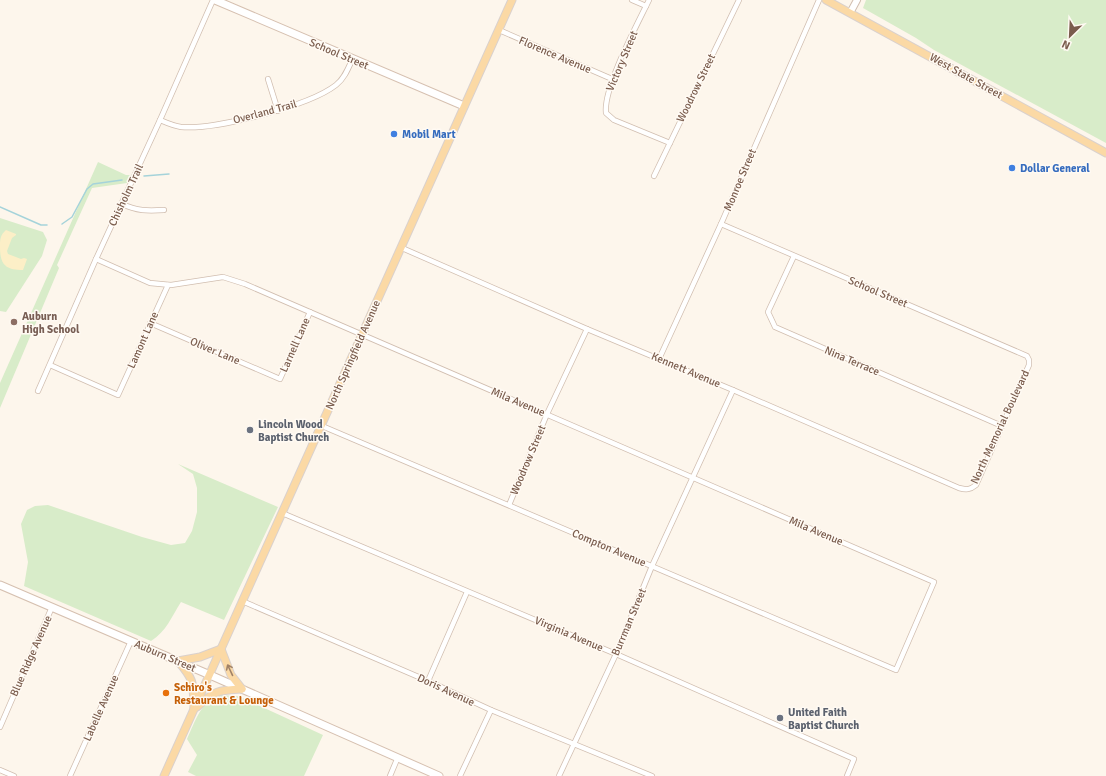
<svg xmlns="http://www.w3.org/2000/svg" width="1106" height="776" font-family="Signika,sans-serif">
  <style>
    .green { fill: #d8ecc9 }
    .sand { fill: #fcefc7 }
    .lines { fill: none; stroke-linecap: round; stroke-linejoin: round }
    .stream { stroke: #a5d3da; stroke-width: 1.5 }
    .minor-casing { stroke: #d1beb0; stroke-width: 6 }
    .tertiary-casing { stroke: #d1beb0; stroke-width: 8 }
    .secondary-casing { stroke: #d6c0b0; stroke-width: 9 }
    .primary-casing { stroke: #dad1cd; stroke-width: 9 }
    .minor { stroke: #fff; stroke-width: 4.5 }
    .tertiary { stroke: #fff; stroke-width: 6 }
    .secondary { stroke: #fff; stroke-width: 7 }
    .primary { stroke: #fbd9a5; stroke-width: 7 }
    .oneway { stroke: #a18267 }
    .shop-dot { fill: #3f7fe0; stroke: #fffaf3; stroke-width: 1.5 }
    .education-dot { fill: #8d6e63; stroke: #fffaf3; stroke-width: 1.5 }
    .worship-dot { fill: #6b7280; stroke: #fffaf3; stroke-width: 1.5 }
    .food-dot { fill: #e8710a; stroke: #fffaf3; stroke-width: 1.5 }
    .labels { text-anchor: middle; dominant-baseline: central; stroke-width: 3; stroke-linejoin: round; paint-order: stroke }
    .street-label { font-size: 11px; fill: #7a5c4d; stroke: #fffaf3 }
    .shop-label { font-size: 11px; font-weight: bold; fill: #366cbe; stroke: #fffaf3; text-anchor: start }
    .education-label { font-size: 11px; font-weight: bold; fill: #785e54; stroke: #fffaf3; text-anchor: start }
    .worship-label { font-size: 11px; font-weight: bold; fill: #5b616d; stroke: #fffaf3; text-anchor: start }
    .food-label { font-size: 11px; font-weight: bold; fill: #c56008; stroke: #fffaf3; text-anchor: start }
  </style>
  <rect width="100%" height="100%" fill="#fdf6ec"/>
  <g class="green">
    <polygon points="866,0 1106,0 1106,143 934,50 916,38 863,8"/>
    <polygon points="98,162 126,175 131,175 127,183 92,188 57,265 59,268 0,408 0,383"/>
    <polygon points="0,218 43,232 47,240 42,256 6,312 0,311"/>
    <path d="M178 464 278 507 224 620 181 602C172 616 166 632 151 641L24 586 28 562 21 524 27 510 35 506 48 505 142 537 171 545 185 543 192 531 197 512V488L193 474Z"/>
    <path d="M221 695 237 696 245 699 323 735 304 776H196L188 772 197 755 187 739C195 722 201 700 221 695Z"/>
  </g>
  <path class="sand" d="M6 230 16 234V235L12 238 7 251 8 254 21 259 24 258 27 259 23 270C5 270 0 264 0 247 0 240 0 235 6 230Z"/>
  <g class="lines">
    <g class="stream">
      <polyline points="144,176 169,174"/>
      <polyline points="0,207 41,225 47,225"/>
      <polyline points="62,224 72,217 87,189 93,184 122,180"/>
    </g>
    <g class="minor-casing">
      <g id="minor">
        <polyline points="632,0 646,6"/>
        <path d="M649 0C637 25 603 88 606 113L614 120 670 143"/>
        <polyline points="499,30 612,79"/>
        <polyline points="268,79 278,111"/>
        <path d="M160 120C167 123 174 126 181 127 215 130 309 106 336 85 344 79 348 69 352 60"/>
        <polyline points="654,176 739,0"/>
        <path d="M122 204C137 211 147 211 164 210"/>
        <path d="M402 248 587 329 733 390 959 488C966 490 970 490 976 485L1029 365V360L1027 356 721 224"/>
        <polyline points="794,256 768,312 775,327 1002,426"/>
        <polyline points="96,259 150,283 171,285 223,277 245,284 934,582 896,670 322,426"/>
        <polyline points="150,323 280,379 310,312"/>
        <polyline points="659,359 721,224 819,0"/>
        <polyline points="50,365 118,395 168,285"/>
        <polyline points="38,391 96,259 160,120 213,0"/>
        <polyline points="509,505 547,414 587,329"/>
        <polyline points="282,513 616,654 854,759 847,776"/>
        <polyline points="242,601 428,681 491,710 652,776"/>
        <polyline points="428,681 467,592"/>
        <polyline points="0,727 52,607"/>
        <polyline points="0,770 14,776"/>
        <polyline points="70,776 131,641"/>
        <polyline points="390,776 398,757"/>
        <polyline points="460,776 491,710"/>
        <polyline points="559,776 616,654 652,566 733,390"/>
      </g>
    </g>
    <g class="tertiary-casing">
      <polyline id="tertiary" points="850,13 857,0"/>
    </g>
    <g class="secondary-casing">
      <g id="secondary">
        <polyline points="215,0 464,106"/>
        <polyline points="0,585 210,675 439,776"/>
      </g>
    </g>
    <g class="primary-casing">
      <g id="primary">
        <polyline points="826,0 1106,153"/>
        <polyline points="178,661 200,657 221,649 231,675 242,689"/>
        <path d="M178 661C195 681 193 683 194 708"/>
        <path d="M197 707C214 691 218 690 242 689"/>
        <polyline points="164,776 512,0"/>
      </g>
    </g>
    <use href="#minor" class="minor"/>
    <use href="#tertiary" class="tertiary"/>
    <use href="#secondary" class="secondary"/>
    <use href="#primary" class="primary"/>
  </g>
  <defs><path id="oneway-shaft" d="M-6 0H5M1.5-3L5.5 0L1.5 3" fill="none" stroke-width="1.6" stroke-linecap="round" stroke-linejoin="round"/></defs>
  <use class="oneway" href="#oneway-shaft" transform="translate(230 670) rotate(-115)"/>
  <g class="shop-dot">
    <circle cx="394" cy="134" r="4"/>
    <circle cx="1012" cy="168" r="4"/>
  </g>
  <circle class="education-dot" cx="14" cy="322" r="4"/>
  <g class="worship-dot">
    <circle cx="250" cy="430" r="4"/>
    <circle cx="780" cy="718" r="4"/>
  </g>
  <circle class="food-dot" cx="166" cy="693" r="4"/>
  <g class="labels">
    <g class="street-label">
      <text transform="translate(339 54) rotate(23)">School Street</text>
      <text transform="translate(555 55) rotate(23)">Florence Avenue</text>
      <text transform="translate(622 61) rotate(-67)">Victory Street</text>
      <text transform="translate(966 76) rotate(29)">West State Street</text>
      <text transform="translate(696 88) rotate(-64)">Woodrow Street</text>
      <text transform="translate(265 112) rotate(-15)">Overland Trail</text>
      <text transform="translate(740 180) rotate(-67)">Monroe Street</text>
      <text transform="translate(126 195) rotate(-65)">Chisholm Trail</text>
      <text transform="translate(878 292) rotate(23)">School Street</text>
      <text transform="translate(143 340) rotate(-66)">Lamont Lane</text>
      <text transform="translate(295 345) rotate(-66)">Larnell Lane</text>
      <text transform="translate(215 351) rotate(23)">Oliver Lane</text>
      <text transform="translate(353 355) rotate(-66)">North Springfield Avenue</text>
      <text transform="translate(852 361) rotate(23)">Nina Terrace</text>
      <text transform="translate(686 370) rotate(23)">Kennett Avenue</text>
      <text transform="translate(518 402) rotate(23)">Mila Avenue</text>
      <text transform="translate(1000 427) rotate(-65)">North Memorial Boulevard</text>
      <text transform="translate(528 460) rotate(-67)">Woodrow Street</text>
      <text transform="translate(816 531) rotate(23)">Mila Avenue</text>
      <text transform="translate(609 548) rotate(23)">Compton Avenue</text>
      <text transform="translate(629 622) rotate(-67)">Burrman Street</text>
      <text transform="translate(569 634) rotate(23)">Virginia Avenue</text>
      <text transform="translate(31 656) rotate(-66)">Blue Ridge Avenue</text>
      <text transform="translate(165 656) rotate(23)">Auburn Street</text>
      <text transform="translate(446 690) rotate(25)">Doris Avenue</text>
      <text transform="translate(101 708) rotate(-66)">Labelle Avenue</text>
    </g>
    <g class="shop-label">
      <text x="402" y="134">Mobil Mart</text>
      <text x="1020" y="168">Dollar General</text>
    </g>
    <g class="education-label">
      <text x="22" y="316">Auburn<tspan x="22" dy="13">High School</tspan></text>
    </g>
    <g class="worship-label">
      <text x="258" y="424">Lincoln Wood<tspan x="258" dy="13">Baptist Church</tspan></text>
      <text x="788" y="712">United Faith<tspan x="788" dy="13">Baptist Church</tspan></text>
    </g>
    <g class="food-label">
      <text x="174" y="687">Schiro's<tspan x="174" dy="13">Restaurant &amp; Lounge</tspan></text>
    </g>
  </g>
  <g transform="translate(1070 36) rotate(204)" stroke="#fffaf3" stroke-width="3" paint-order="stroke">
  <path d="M0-3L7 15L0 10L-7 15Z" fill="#7a5c4d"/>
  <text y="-6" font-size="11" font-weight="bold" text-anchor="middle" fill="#7a5c4d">N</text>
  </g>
</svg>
